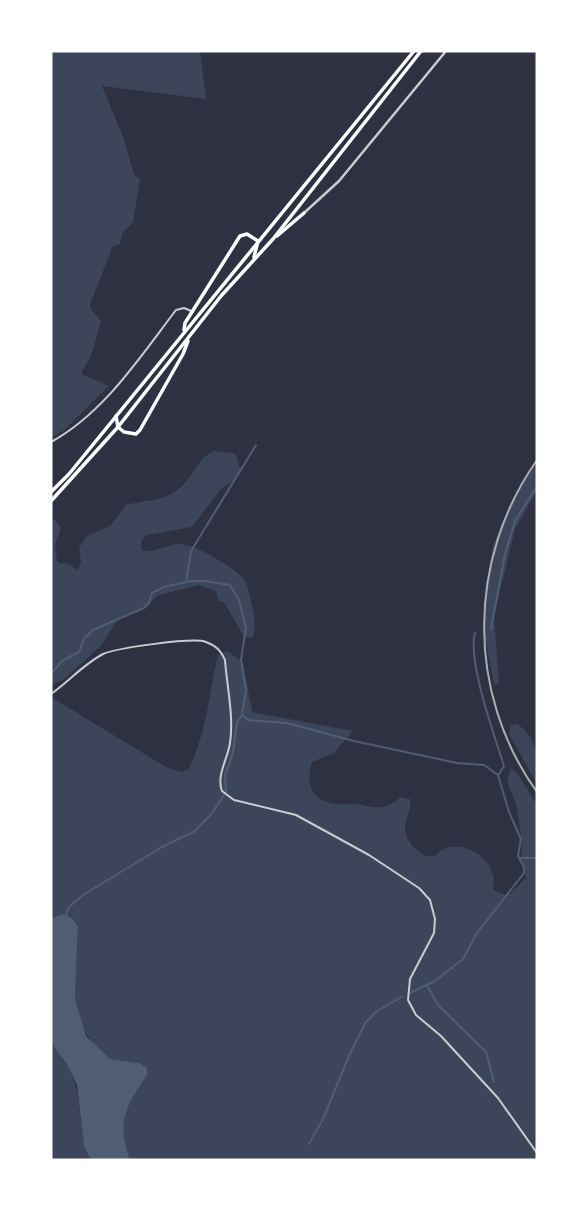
<svg xmlns="http://www.w3.org/2000/svg" width="588" height="1211" font-family="'Sofia Sans Condensed',sans-serif">
  <style>
    .green { fill: #3c4559 }
    .water { fill: #4f5d75 }
    .lines { fill: none; stroke-linecap: round; stroke-linejoin: round }
    .stream { stroke: #4f5d75; stroke-width: 2 }
    .minor { stroke: #caccd0; stroke-width: 2 }
    .tertiary { stroke: #caccd0; stroke-width: 2.5 }
    .motorway { stroke: #fff; stroke-width: 3.5 }
    .rail { stroke: #abadb3; stroke-width: 2 }
  </style>
  <rect width="100%" height="100%" fill="#2d3142"/>
  <g class="green">
    <polygon points="51,51 200,51 206,99 102,86 124,139 134,175 140,179 133,222 122,234 120,244 113,246 90,304 90,308 101,321 92,353 81,374 109,386 63,431 51,438"/>
    <path d="M214 451 233 453 237 456 240 470 237 478 221 489 192 527 147 535C141 539 140 544 142 550 155 554 166 544 179 544 195 544 229 565 241 576 248 582 249 593 251 601 253 611 258 629 252 638L244 637 224 602 218 601 216 591 198 585 157 596 146 607 118 619 101 646 63 680 51 685V517L58 523 61 529 55 544 57 561 61 564 66 563 78 570 81 562 79 548 86 537 111 525 126 505C147 500 168 501 184 484 195 472 198 459 214 451Z"/>
    <polygon points="537,461 537,491 515,529 494,616 499,683 494,685 484,632 486,586 493,545 511,502"/>
    <path d="M227 651 243 662 252 712 353 731 334 753 312 762C303 793 319 806 349 804 371 803 379 816 401 797L410 799C411 809 408 813 406 822 401 837 414 849 425 856H435C454 832 501 857 493 890L506 895 510 894 526 878 521 860 522 840 516 804 507 781 511 768 518 774 537 805V1160H130C117 1119 125 1110 147 1075L139 1063 110 1059 94 1045 84 1030 75 999 78 931 62 914 51 918V697L166 767 182 772 189 768C207 731 209 694 218 655Z"/>
    <path d="M517 724C540 740 537 759 537 784L509 734 510 725Z"/>
    <path d="M53 1045C89 1083 72 1119 91 1160H51V1046Z"/>
  </g>
  <path class="water" d="M62 914 72 918 78 927 75 999 86 1036 110 1059 139 1063 147 1068V1075C125 1109 117 1120 130 1160H91L84 1146 77 1085 67 1064 51 1043V918Z"/>
  <g class="lines">
    <g class="stream">
      <polyline points="186,582 191,551 256,445"/>
      <polyline points="491,629 505,554 515,521 537,486"/>
      <path d="M475 633C467 660 495 737 504 766L499 774"/>
      <polyline points="51,674 62,661 79,652 84,639 93,630 144,608 149,603 152,593 164,587 190,581 205,581 230,585 239,600 246,627 241,660 246,690 242,715 237,722 233,752 225,776 226,792 212,813 195,831 162,847 83,895 69,907 65,917"/>
      <polyline points="243,716 248,720 287,723 354,741 457,763 484,765 498,775 509,812 521,839 518,856 524,867 524,873 477,933 463,959 435,981 410,993"/>
      <polyline points="519,858 537,858"/>
      <polyline points="427,986 439,1006 486,1052 494,1082"/>
      <polyline points="309,1144 324,1117 351,1051 366,1022 377,1011 403,996"/>
    </g>
    <g class="minor">
      <path d="M51 442C104 413 140 357 176 310L184 308 191 311"/>
      <path d="M51 694C68 682 84 664 103 654 117 648 193 637 206 642 215 645 222 652 225 660 227 687 234 717 230 743 228 758 216 776 222 791L234 800 296 815 369 855 419 888 430 900 435 919 434 933 410 979 408 1000 416 1015 441 1036 498 1098 537 1153"/>
    </g>
    <polyline class="tertiary" points="304,213 339,181 446,51"/>
    <g class="motorway">
      <polyline points="277,236 304,213"/>
      <polyline points="254,257 258,241"/>
      <polyline points="184,330 185,323 240,236 247,234 258,241"/>
      <polyline points="116,416 118,427 124,432 136,434 140,430 183,354 188,341"/>
      <polyline points="51,492 69,474 414,51"/>
      <polyline points="51,501 118,427 221,296 273,239 421,51"/>
    </g>
    <path class="rail" d="M537 460C467 560 466 693 537 792"/>
  </g>
  <rect width="588" height="1211" fill="none" stroke="#ffffff" stroke-width="105"/>
</svg>
